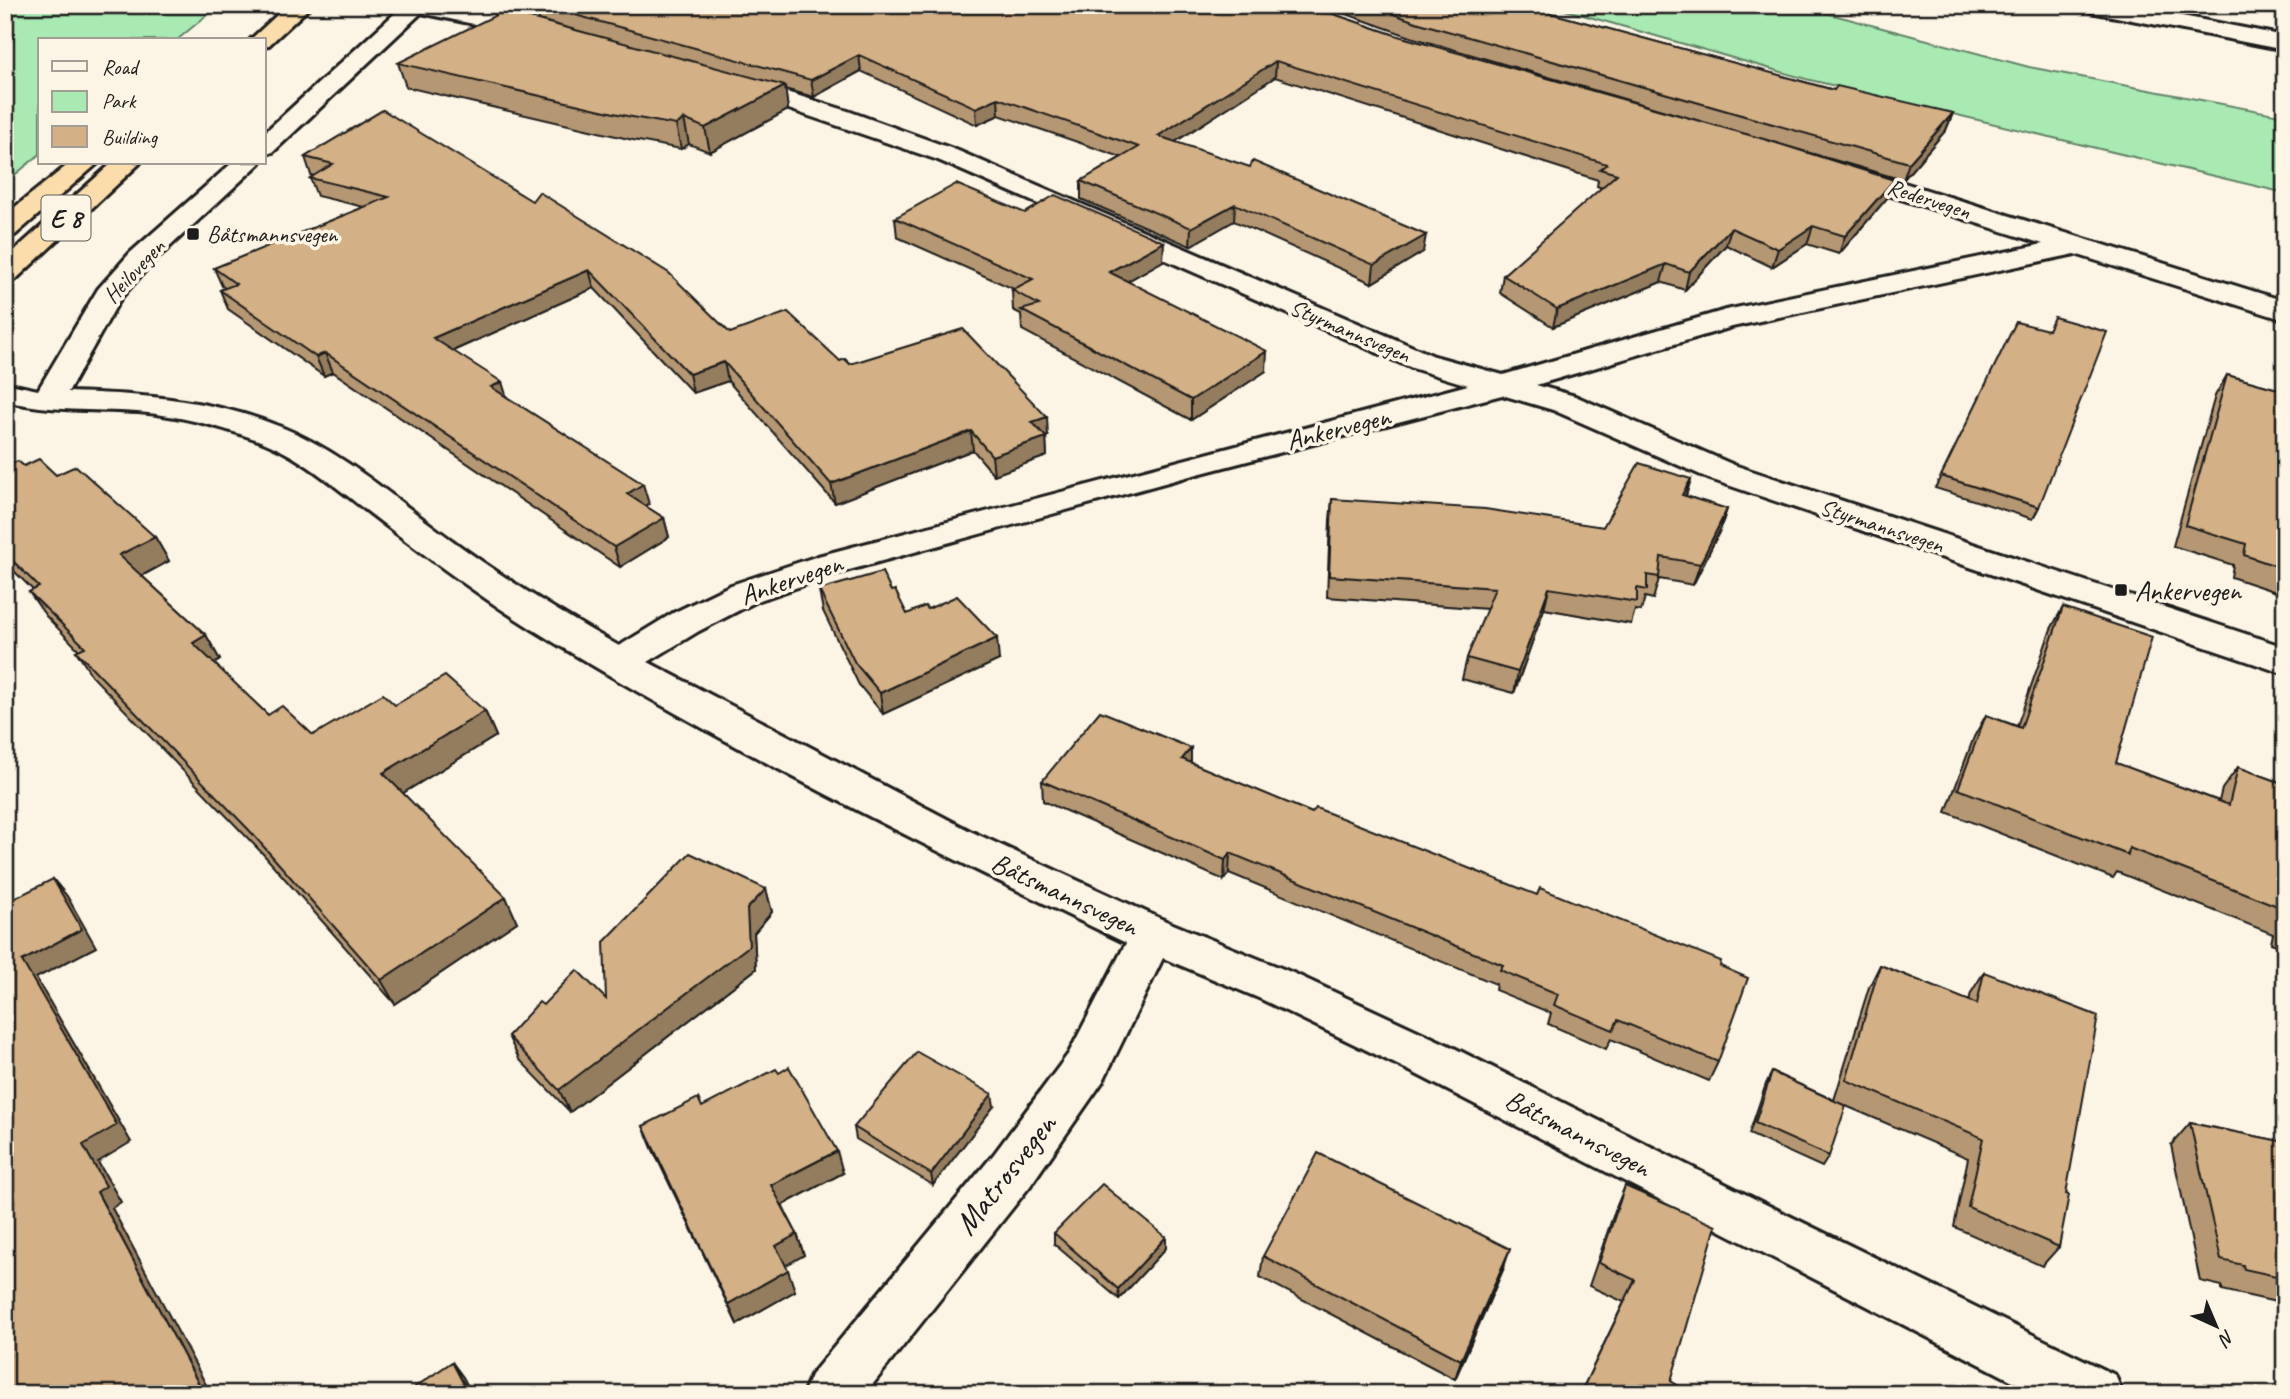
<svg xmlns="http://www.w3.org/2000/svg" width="2290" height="1399" font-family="Caveat,sans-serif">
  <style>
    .green { fill: #a9eab3; stroke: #628368; stroke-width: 2 }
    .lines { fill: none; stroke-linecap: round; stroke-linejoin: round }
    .minor-casing { stroke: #1c1c1c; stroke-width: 6 }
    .trunk-casing { stroke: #1c1c1c; stroke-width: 6 }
    .minor { fill: #fcf5e5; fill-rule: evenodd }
    .trunk { fill: #fbddab; fill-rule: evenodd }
    .wall { fill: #b59773; stroke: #1c1c1c; stroke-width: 2 }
    .shaded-wall { fill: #947b5e; stroke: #1c1c1c; stroke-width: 2 }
    .building { fill: #d3b086; stroke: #1c1c1c; stroke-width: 2 }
    .poi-dot { fill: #1c1c1c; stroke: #fcf5e5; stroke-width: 2.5 }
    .labels { text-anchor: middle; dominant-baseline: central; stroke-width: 7; stroke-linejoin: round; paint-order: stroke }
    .far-street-label { font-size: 23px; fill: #1c1c1c; stroke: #fcf5e5 }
    .far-poi-label { font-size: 23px; fill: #1c1c1c; stroke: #fcf5e5; text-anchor: start }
    .shield { fill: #fcf5e5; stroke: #5f5d58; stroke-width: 2 }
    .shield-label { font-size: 26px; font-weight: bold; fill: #1c1c1c }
    .street-label { font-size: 28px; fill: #1c1c1c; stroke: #fcf5e5 }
    .poi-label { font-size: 28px; fill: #1c1c1c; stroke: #fcf5e5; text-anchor: start }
    .near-street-label { font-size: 33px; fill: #1c1c1c; stroke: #fcf5e5 }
  </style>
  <rect width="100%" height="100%" fill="#fcf5e5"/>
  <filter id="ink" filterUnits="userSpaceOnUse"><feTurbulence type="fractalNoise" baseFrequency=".0143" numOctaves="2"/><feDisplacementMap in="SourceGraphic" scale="14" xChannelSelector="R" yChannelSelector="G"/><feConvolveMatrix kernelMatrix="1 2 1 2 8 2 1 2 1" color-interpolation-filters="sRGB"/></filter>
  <g filter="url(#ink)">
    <g class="green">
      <polygon points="5,5 219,5 177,40 40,40 40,154 5,183"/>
      <polygon points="1548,5 1796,5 2029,67 2285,116 2285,193 1806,79"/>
    </g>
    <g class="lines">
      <g class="minor-casing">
        <g id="minor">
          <polygon points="404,5 446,5 541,24 552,31 541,38 421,13 273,152 264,155 264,133"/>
          <polygon points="2080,5 2126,5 2285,36 2285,50 2091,12"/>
          <path d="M738 77 848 111 956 150 1434 356 1503 375 1726 310 2043 244 1834 178 1830 172 1834 166 1843 164 2285 301V320L2075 254 1732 327 1536 385 1575 396 1734 465 2285 647V674L1710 479 1553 410 1502 395 1186 477 842 572 757 601 699 631 648 662 970 831 1168 922 1293 973 1448 1045 1761 1202 2115 1375 2123 1394H2038L1414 1073 1261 999 1163 958 1103 1081 1030 1186 865 1394H803L811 1375 994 1154 1069 1053 1126 943C925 846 722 746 532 629 476 594 423 554 371 514 335 487 299 454 255 439 218 426 177 415 138 412 90 409 53 412 5 401V383L38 390 98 289 130 253 232 163H260L150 265 120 299 68 392C140 394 213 399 281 427 344 452 398 502 453 541 506 580 562 614 619 646L673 613 731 585 818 556 1468 385 1412 368 938 160 730 89 726 84 730 79Z"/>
        </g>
      </g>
      <g class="trunk-casing">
        <g id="trunk">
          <polygon points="288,5 312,5 269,45 264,46 264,40 250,40"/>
          <polygon points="70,163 98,163 15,235 5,237 5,215"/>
          <polygon points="112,163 140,163 15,280 5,282 5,259"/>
        </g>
      </g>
      <use href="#minor" class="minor"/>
      <use href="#trunk" class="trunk"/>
    </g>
    <g class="wall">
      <polygon points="535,5 1307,5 1398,36 1894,180 1888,197 1839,254 1807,244 1772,267 1726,245 1685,290 1661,282 1553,327 1500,293 1503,275 1602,188 1597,186 1598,180 1275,77 1175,142 1423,252 1372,283 1234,221 1190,246 1081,199 1081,181 1121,157 999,115 977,125 861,71 814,97 785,89 788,110 710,152 689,144 681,149 633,140 406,87 398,63 599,37 539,20"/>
      <polygon points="1321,5 1521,5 1834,90 1953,113 1946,130 1903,180 1414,38"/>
      <polygon points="383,110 730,333 850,364 1048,436 1046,437 1047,456 994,475 973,450 835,503 728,381 693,393 594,288 453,351 507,398 649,504 645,506 664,518 669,537 620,567 333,372 324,376 228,309 220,290 225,288 222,286 214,268 364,207 317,196 310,178 314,176 311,175 305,157"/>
      <polygon points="1025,213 1163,261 1128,281 1266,371 1191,420 1022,330 1021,314 1013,310 1012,290 1014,289 897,237 895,218"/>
      <polygon points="2227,375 2285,391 2285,595 2231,577 2233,565 2173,546 2215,396"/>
      <polygon points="5,466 24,466 56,475 155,537 169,561 142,576 206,635 220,660 214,664 268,715 313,735 395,705 485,711 496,736 403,793 517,922 395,1004 264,855 92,676 76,651 79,650 46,616 29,592 33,590 5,562"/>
      <polygon points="1941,476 2039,507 2033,519 1935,488"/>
      <polygon points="1691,479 1686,496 1727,509 1720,530 1693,585 1659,579 1653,599 1645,597 1641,611 1635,610 1631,624 1544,609 1514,693 1462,679 1467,658 1487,609 1327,597 1330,520 1332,499 1603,527"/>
      <polygon points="819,590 891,591 907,614 928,609 999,660 883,714 859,685 823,611"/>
      <polygon points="2063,607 2116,763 2219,801 2222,789 2238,767 2285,784 2285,948 2271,943 2273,934 2117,872 2113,878 1946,812 1974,737 1986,715 2017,726 2051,629"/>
      <polygon points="1191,763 1312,813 1720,966 1718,1062 1709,1081 1611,1039 1606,1049 1548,1024 1551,1013 1495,990 1496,984 1229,873 1224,880 1043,801 1042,781"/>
      <polygon points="766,889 772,912 754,933 756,969 570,1112 519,1059 508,1036 543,1005 606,999"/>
      <polygon points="1880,965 1969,1001 1971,993 1984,972 2066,1194 2059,1247 2042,1266 1954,1227 1968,1158 1839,1103 1829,1156 1822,1167 1749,1134 1766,1084 1772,1072 1834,1100 1869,987"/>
      <polygon points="994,1106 933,1185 856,1139 854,1127"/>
      <polygon points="702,1107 843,1173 782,1205 797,1234 804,1255 785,1265 795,1291 737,1324 652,1148 643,1126"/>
      <polygon points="2190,1123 2285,1142 2285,1304 2222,1290 2222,1286 2200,1281 2171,1145"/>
      <polygon points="1625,1186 1671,1381 1580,1394 1624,1302 1589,1286 1615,1210"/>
      <polygon points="1054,1233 1166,1237 1166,1248 1119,1299 1054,1244"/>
      <polygon points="1263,1256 1503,1270 1455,1379 1260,1277"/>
    </g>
    <g class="shaded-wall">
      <polygon points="859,55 861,71 814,97 811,80"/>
      <polygon points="1276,61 1275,77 1158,153 1158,136"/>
      <polygon points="785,86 788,110 710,152 705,128"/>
      <polygon points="998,98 999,115 977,125 976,108"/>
      <polygon points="1953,113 1946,130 1903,180 1909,163"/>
      <polygon points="684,119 689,144 681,149 676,125"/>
      <polygon points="1894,180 1888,197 1839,254 1845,236"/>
      <polygon points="1235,204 1234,221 1190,246 1191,228"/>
      <polygon points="1813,226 1807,244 1772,267 1778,249"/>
      <polygon points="1731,228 1726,245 1685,290 1689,272"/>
      <polygon points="1426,235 1423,252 1372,283 1374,265"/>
      <polygon points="1164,242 1163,261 1110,291 1109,272"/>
      <polygon points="1666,264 1661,282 1553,327 1557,309"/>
      <polygon points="589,270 594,288 439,357 433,338"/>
      <polygon points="1267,351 1266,371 1191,420 1191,400"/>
      <polygon points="325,353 333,372 324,376 316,357"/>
      <polygon points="724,362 728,381 693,393 689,374"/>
      <polygon points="502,382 508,401 491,387"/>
      <polygon points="1047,417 1048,436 1033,441 1032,422"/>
      <polygon points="971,431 973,450 835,503 831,484"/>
      <polygon points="1046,437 1047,456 994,475 992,456"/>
      <polygon points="1691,479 1684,500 1682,495"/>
      <polygon points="643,484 649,504 632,513 627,494"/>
      <polygon points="1727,509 1720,530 1693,585 1700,564"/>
      <polygon points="664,518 669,537 620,567 614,547"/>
      <polygon points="155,537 169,561 134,580 119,555"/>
      <polygon points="1549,588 1544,609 1514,693 1518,672"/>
      <polygon points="206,635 220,660 207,668 193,643"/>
      <polygon points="997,638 999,660 883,714 880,693"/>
      <polygon points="485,711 496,736 395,798 383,773"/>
      <polygon points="1191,748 1191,768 1182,759"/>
      <polygon points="1230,853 1229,873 1224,880 1225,860"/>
      <polygon points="53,879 67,896 96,947 36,978 131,1142 98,1162 121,1202 112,1208 211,1394 204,1394 97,1192 83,1145 22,961"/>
      <polygon points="766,889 772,912 754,933 756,969 570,1112 559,1090"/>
      <polygon points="506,897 517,922 395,1004 381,980"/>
      <polygon points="992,1094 994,1106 933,1185 931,1174"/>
      <polygon points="837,1151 843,1173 779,1207 771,1185"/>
      <polygon points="797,1234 804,1255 783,1267 776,1246"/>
      <polygon points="1166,1237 1166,1248 1119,1299 1118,1289"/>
      <polygon points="1510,1249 1503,1270 1455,1379 1461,1360"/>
      <polygon points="788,1270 795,1291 737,1324 728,1304"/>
      <polygon points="452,1362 463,1377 472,1394 469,1394"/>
    </g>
    <g class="building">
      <polygon points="539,5 1307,5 1398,36 1767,140 1894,180 1845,236 1813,226 1778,249 1731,228 1689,272 1666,264 1557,309 1503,275 1617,174 1600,169 1607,164 1276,61 1158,136 1250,167 1253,161 1426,235 1374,265 1235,204 1191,228 1081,181 1139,147 998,98 976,108 859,55 811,80"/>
      <polygon points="1368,5 1521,5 1834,90 1837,86 1953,113 1909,163 1416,22"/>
      <polygon points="504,11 785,86 705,128 684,119 676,125 627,116 398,63"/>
      <polygon points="383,110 532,201 539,192 669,273 730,333 788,312 840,361 845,359 850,364 963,329 1047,417 1032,422 1046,437 992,456 971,431 831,484 724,362 689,374 589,270 433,338 502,382 491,387 643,484 627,494 664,518 614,547 325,353 316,357 220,290 236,284 214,268 389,197 310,178 333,164 305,157"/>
      <polygon points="956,184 1025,213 1055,195 1164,242 1109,272 1267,351 1191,400 1021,310 1039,305 1012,290 1033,279 895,218"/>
      <polygon points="2054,317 2107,332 2039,507 1941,476 2016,322 2048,330"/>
      <polygon points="2227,375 2285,391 2285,569 2244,555 2246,544 2185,525"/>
      <polygon points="39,459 56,475 76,466 155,537 119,555 206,635 193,643 268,715 282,706 313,735 383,694 395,705 445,676 485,711 383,773 506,897 381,980 249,830 76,651 85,647 29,592 39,587 5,553 5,466 18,461 24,466"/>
      <polygon points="1639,463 1691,479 1682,495 1727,509 1700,564 1661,557 1659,577 1647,575 1647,590 1637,588 1637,602 1549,588 1518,672 1467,658 1495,588 1329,576 1332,499 1485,509 1603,527"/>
      <polygon points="882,572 891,591 895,590 907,614 925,606 928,609 957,596 997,638 880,693 855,663 819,590"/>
      <polygon points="2063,607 2152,637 2116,763 2229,805 2238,767 2285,784 2285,909 2129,848 2128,855 1958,789 1986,715 2021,728"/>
      <polygon points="1100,711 1191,748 1182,759 1312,813 1316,808 1537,895 1540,888 1721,961 1720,966 1748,978 1718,1062 1618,1020 1613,1030 1554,1005 1558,994 1500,970 1503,965 1230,853 1225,860 1042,781"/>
      <polygon points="690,853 766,889 747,909 749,946 559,1090 508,1036 539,1002 543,1005 577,970 606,999 604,942"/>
      <polygon points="53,879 82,929 22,961 117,1125 83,1145 106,1186 97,1192 204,1394 14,1394 5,1375 5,1358 10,1355 5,1341 5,903"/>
      <polygon points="1880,965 1977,1004 1984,972 2098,1016 2066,1194 2069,1195 2059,1247 1968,1207 1983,1138 1846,1080"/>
      <polygon points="917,1052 992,1094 931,1174 854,1127"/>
      <polygon points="789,1067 837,1151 771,1185 797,1234 776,1246 788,1270 728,1304 643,1126 698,1098 702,1107 776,1069 779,1073"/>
      <polygon points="1772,1072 1846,1106 1829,1156 1755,1123"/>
      <polygon points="2190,1123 2285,1142 2285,1278 2244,1269 2243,1265 2221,1260"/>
      <polygon points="1318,1153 1510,1249 1461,1360 1263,1256"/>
      <polygon points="1102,1184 1166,1237 1118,1289 1054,1233"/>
      <polygon points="1625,1186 1716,1226 1671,1381 1692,1394 1580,1394 1635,1280 1599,1263"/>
      <polygon points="452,1362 469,1394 405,1394"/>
    </g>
  </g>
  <g class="poi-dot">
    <rect x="186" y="227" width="14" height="14" rx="3.5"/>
    <rect x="2114" y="583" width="14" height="14" rx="3.5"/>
  </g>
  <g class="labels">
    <g class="far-street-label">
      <text transform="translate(1929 199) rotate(18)">Redervegen</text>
      <text transform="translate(134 271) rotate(-47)">Heilovegen</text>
      <text transform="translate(1350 331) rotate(23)">Styrmannsvegen</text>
      <text transform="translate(1882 526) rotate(18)">Styrmannsvegen</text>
    </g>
    <g class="far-poi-label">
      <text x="207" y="234">Båtsmannsvegen</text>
    </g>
    <rect class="shield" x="41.5" y="195.5" width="49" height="45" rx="5"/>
    <g class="shield-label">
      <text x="66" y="218">E 8</text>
    </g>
    <g class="street-label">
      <text transform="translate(1338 428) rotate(-14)">Ankervegen</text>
      <text transform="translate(791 579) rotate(-19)">Ankervegen</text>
      <text transform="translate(1065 894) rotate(25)">Båtsmannsvegen</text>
      <text transform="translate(1578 1133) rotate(27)">Båtsmannsvegen</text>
    </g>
    <g class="poi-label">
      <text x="2135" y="590">Ankervegen</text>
    </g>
    <g class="near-street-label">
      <text transform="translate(1005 1174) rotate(-52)">Matrosvegen</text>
    </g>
  </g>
  <rect width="2290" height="1399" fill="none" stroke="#fcf5e5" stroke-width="28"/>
  <rect x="14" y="14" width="2262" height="1371" fill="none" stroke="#1c1c1c" stroke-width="2.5" filter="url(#ink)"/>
  <rect x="38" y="38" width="228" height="126" fill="#fcf5e5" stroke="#a29e95" stroke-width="2"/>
  <rect x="52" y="61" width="35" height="10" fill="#fcf5e5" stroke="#a29e95" stroke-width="2"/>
  <text x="102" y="74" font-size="21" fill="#1c1c1c">Road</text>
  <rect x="52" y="91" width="35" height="21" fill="#a9eab3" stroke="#a29e95" stroke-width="2"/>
  <text x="102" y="108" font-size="21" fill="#1c1c1c">Park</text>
  <rect x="52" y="126" width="35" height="21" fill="#d3b086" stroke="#a29e95" stroke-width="2"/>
  <text x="102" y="144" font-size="21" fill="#1c1c1c">Building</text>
  <g transform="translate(2216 1326) rotate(136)" stroke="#fcf5e5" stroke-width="5" paint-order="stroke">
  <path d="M0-5L12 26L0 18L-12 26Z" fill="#1c1c1c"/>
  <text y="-10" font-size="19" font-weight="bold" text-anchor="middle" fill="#1c1c1c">N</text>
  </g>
</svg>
